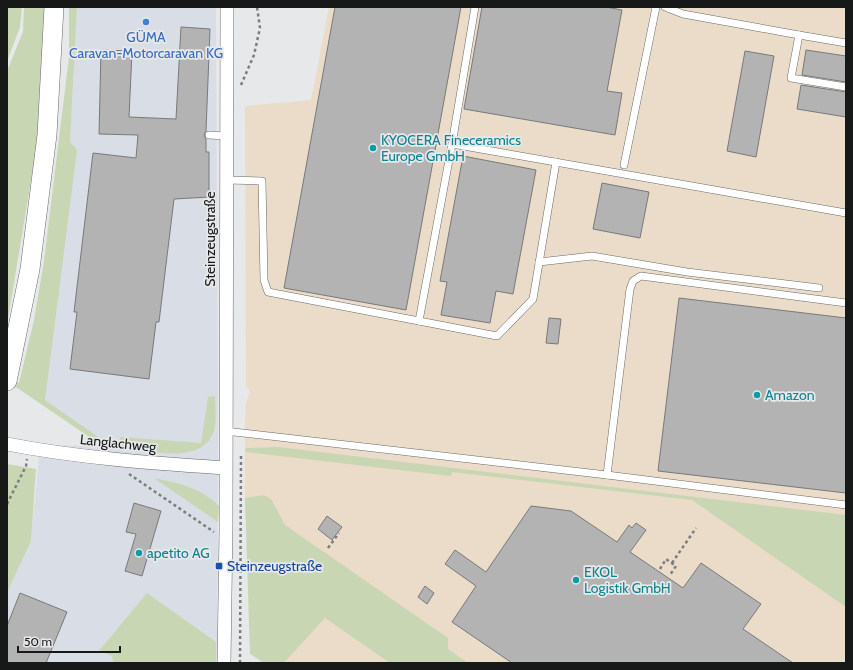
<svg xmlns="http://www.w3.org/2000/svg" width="853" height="670" viewBox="0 0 853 670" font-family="Cabin,sans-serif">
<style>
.built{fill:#d9dde5}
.industrial{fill:#eadcc9}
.green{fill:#c8d6b4}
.building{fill:#b3b3b4;stroke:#79797a}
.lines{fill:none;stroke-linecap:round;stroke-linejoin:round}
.lane-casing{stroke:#686869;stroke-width:8}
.street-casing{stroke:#686869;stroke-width:14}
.secondary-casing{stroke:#686869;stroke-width:20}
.path{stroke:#7c7d7d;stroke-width:2.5;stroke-dasharray:3 3;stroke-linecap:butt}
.lane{stroke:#fff;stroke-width:7}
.street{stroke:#fff;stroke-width:13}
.secondary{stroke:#fff;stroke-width:19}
.shop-dot{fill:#3f7fe0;stroke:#e7e8e9;stroke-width:1.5}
.culture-dot{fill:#0f9aa8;stroke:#e7e8e9;stroke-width:1.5}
.transit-dot{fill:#1a4fb4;stroke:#e7e8e9;stroke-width:1.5}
.labels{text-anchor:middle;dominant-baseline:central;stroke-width:3.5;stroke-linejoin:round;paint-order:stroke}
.shop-label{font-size:14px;fill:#366cbe;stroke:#e7e8e9}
.culture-label{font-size:14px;fill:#0d838f;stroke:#e7e8e9;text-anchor:start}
.street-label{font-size:14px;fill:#171818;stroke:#e7e8e9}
.transit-label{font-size:14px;fill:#164399;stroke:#e7e8e9;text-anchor:start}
</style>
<rect width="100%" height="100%" fill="#e7e8e9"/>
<polygon class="built" points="77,7 216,7 218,445 217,663 7,663 7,593 31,541 40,445 109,446 45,400 70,142"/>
<polygon class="industrial" points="329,7 846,7 846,663 284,663 325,618 248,543 245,510 245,422 246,403 250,392 246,386 245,106 311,100"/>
<g class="green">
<polygon points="7,7 22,7 20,27 7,61"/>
<polygon points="24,7 46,7 37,144 7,325 7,71 23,32"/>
<polygon points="69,7 77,7 70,142 77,150 45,400 111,446 101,445 7,381 7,375 19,383 34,320 44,261 69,57"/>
<path d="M215,396C215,407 217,420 214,430C203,467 147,450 120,447V437L201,443L208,397Z"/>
<polygon points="278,447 846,515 846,607 692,500 452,472 451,476 245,452 246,448"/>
<polygon points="7,464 36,469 31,541 7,593"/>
<path d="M154,478C179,483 201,488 219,506L218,522Z"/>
<polygon points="264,495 271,499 285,525 448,638 448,649 468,663 390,663 325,618 284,663 264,663 250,654 245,498"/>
<polygon points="147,593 216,642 216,663 114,663 112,656 99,651"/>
</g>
<g class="building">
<polygon points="335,7 461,7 406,310 284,288"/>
<polygon points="482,7 606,7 622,10 607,91 622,93 615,135 464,109"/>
<polygon points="181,27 210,29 206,131 204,135 206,139 206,152 209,152 209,197 174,199 159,322 156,322 149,379 70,369 77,312 74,312 93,153 136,158 138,135 99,134 101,50 132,51 129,117 176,119"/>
<polygon points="806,50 846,56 846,82 802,75"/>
<polygon points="745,51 774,56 756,157 727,151"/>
<polygon points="801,85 846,92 846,117 797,109"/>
<polygon points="463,156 536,170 513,294 496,291 490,323 441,315 447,282 440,281"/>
<polygon points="602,183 649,192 640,238 593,229"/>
<polygon points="679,298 846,318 846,493 658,471"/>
<polygon points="549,318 561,319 558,344 546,343"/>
<polygon points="134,503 161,511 142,576 125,571 136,534 126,532"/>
<polygon points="531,506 571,511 617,542 629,525 632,528 636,523 646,530 630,552 683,588 701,563 761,604 743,629 793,663 512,663 452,622 476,586 445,564 455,550 486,572"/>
<polygon points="327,516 342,527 332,540 318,529"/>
<polygon points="425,586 434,593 427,604 418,597"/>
<polygon points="20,593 67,612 46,663 7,663 7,626"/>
</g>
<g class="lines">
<g class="lane-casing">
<g id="lane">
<polyline points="665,7 683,14 799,35 791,78 846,87"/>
<polyline points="799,35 846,43"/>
<polyline points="209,135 227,136"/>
<polyline points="452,144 846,213"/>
<polyline points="624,165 656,7"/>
<polyline points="226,180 262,181 264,280 268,292 497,336 533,299 556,162"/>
<polyline points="539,262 592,256 687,272 819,288"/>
<polyline points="419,321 452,144 475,7"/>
<polyline points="225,431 607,475 630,289 633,281 641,276 846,303"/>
<polyline points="607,475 846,505"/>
</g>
</g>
<g class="street-casing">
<g id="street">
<path d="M7,444C79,458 153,463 225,468"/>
<polyline points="224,663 226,529 227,7"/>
</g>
</g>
<g class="secondary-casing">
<polyline id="secondary" points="7,381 30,269 47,135 54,7"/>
</g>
<g class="path">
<polyline points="241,85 254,55 260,28 257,7"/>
<polyline points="129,474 214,532"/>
<polyline points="7,504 26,466 27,459"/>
<polyline points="328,548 339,533"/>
<polyline points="672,563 696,528"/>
<polyline points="660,569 666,559 676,566 670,575"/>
<polyline points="240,663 241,455"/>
</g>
<use href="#lane" class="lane"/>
<use href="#street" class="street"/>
<use href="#secondary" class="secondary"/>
</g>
<circle class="shop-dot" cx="146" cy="22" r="4"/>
<g class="culture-dot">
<circle cx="373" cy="148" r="4"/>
<circle cx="757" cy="395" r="4"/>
<circle cx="139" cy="553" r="4"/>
<circle cx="576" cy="580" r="4"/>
</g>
<rect class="transit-dot" x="215" y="562" width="8" height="8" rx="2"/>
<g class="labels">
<g class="shop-label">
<text x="146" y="37">GÜMA<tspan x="146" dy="16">Caravan-Motorcaravan KG</tspan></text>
</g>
<g class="culture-label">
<text x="381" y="140">KYOCERA Fineceramics<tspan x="381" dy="16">Europe GmbH</tspan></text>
<text x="765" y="395">Amazon</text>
<text x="147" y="553">apetito AG</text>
<text x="584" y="572">EKOL<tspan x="584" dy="16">Logistik GmbH</tspan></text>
</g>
<g class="street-label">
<text transform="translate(210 239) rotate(-90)">Steinzeugstraße</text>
<text transform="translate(118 443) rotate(6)">Langlachweg</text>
</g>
<g class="transit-label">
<text x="227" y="566">Steinzeugstraße</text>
</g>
</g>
<rect width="853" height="670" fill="none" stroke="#171818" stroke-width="16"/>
<path d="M18 646v6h102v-6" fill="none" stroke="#171818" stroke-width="2"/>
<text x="24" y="646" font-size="12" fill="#171818" stroke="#e7e8e9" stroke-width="3" paint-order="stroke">50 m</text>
</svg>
